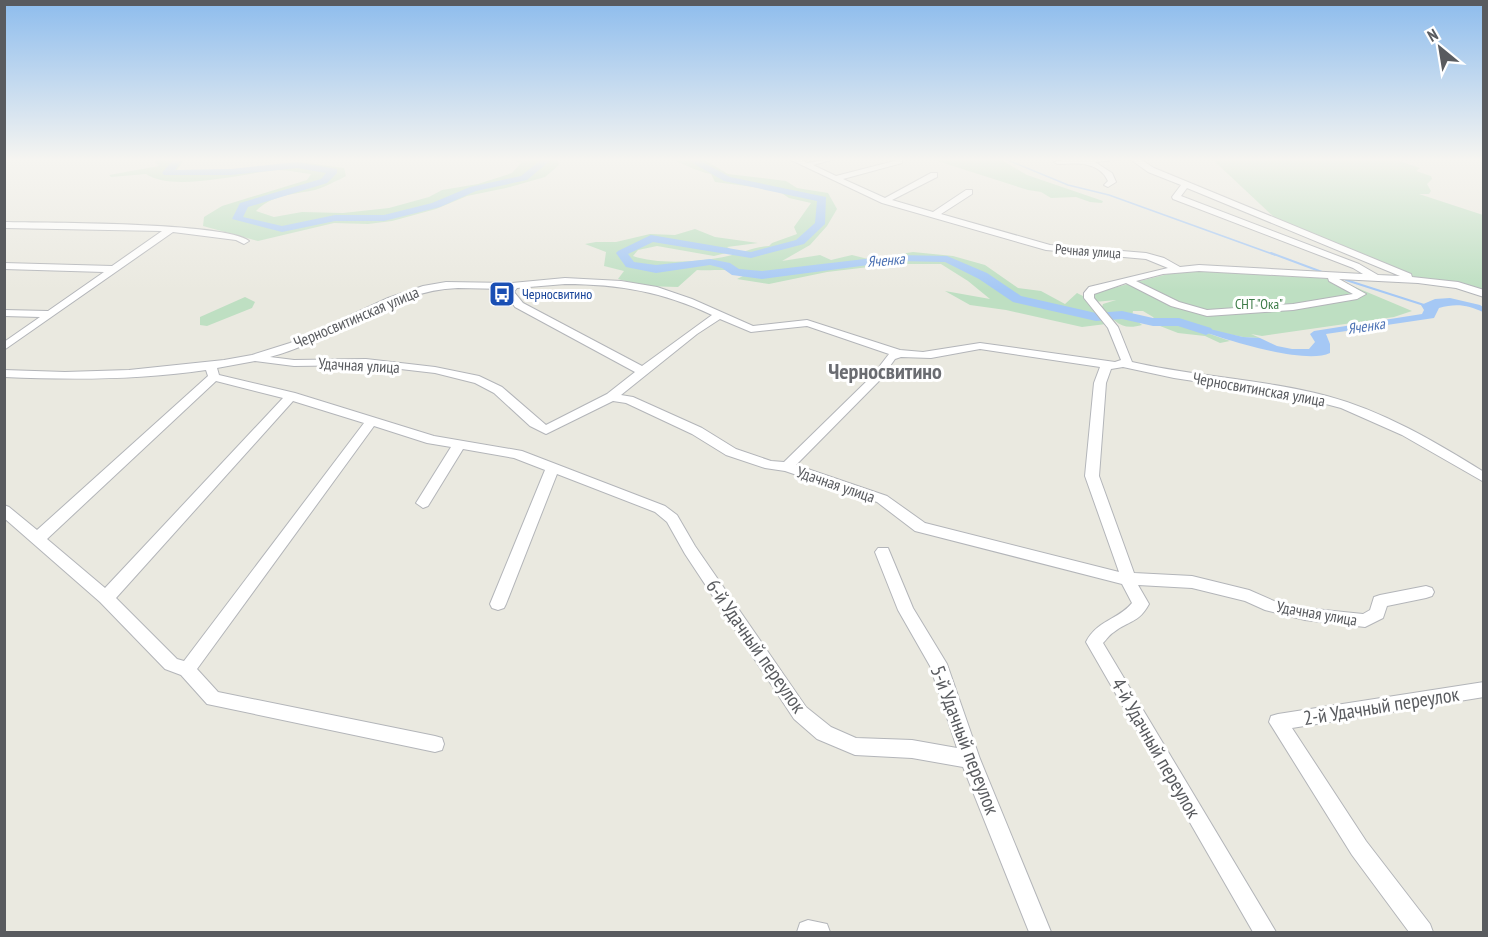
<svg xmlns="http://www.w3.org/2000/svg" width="1488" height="937" viewBox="0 0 1488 937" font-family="'PT Sans Narrow',sans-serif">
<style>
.green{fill:#bedfc2}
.water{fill:#a5c8f5}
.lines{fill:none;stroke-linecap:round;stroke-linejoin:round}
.stream-far1{stroke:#a5c8f5;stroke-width:1.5}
.stream{stroke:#a5c8f5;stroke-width:2}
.river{fill:#a5c8f5;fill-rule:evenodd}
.minor-casing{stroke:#b3b5b9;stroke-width:2}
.minor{fill:#fff;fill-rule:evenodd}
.labels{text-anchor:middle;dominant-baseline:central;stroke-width:6;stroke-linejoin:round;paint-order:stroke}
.far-street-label{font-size:14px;fill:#595b5f;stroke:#fff}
.far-transit-label{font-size:14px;fill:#164399;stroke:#fff;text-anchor:start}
.far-park-label{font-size:14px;fill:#3c7b47;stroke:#fff}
.far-water-label{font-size:15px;font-style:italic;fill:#4c72b4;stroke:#fff}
.street-label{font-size:16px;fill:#595b5f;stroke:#fff}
.near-street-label{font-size:20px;fill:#595b5f;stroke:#fff}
.district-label{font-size:22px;font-weight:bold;fill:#6a6c71;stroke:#fff}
</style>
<rect width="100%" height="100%" fill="#eae9e0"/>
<g class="green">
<path d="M160,159H185L176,171L247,169L300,162L344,168L346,176C336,181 325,187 315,190C295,194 271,195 256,211L274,217L302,212L343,213L389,208L429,197L442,190L478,184L512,173L521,163L509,159H558L559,165L545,177L506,188L467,196L436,209L392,221L368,224L334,223L258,241L203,226L204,217L222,206L307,180L311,174C301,173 289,170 279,170C246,172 174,193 146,174L111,177L109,175L159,166L154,162Z"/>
<path d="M670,159H703L728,174L786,181L797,188L828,193L837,209L827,226L810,245L782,261L820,255L831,260L852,255L868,259L913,252L953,256L985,265L1018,288L1041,291L1065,304L1077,293L1083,296L1106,324L1082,327L1006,310L970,305L945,291L990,299L968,281L941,264H894L827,272L769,284L737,279L749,273C740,268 711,271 697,270L678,287L644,286L618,279L624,271L604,266L606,252L585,244L596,242H616L650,234L675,235L695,229L715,237L758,243L727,247L734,251L714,256L657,246L638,250L633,256C658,265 702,262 728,256C742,253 754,247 769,246L772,243L797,234L794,227L811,203L789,198L777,190L715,182L711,174C695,171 685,164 670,159Z"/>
<polygon points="931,159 1000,159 1027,175 1103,201 1102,203 1090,202 1076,197 1051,198 1041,192 1028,190"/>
<polygon points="1212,159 1394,159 1420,168 1416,171 1431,176 1432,179 1427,184 1431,191 1429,194 1419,194 1483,215 1483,292 1444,281 1414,277 1275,218"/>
<path d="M1199,271L1336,279L1412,311L1394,317L1262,336L1251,334L1260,338L1243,337L1184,325L1230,341L1220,343L1205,336L1178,333L1160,326L1153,317L1143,311H1133L1132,317L1142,325C1121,331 1114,321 1102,307L1103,304L1116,300L1094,302L1093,293L1168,274Z"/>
<polygon points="245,297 255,302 252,308 207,326 200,325 200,317"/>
</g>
<path class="water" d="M1450,298L1480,305L1483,307V312C1468,305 1456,303 1439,308L1434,318L1326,334L1330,344V353C1302,366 1211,335 1181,324L1193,325L1243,337L1260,338L1277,346L1292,349H1309L1315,342L1310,334L1314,331L1422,314L1424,310L1421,305L1435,299Z"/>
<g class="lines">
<polyline class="stream-far1" points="1005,159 1068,185 1109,195 1275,255"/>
<g class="stream">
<polyline points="1271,253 1322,272"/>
<polyline points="1346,280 1424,305"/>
</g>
<g class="river">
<polygon points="174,159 183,159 175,170 231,169 297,162 337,169 337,173 327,183 248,207 243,217 282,226 335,215 384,215 432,203 470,187 521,176 542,159 552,159 527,180 476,191 440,207 384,221 335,221 282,232 232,219 240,203 321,179 326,173 297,168 231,175 164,175 162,173"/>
<polygon points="686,159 697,159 730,177 826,197 825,224 804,244 751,258 653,242 628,254 634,262 656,265 710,259 730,263 739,269 762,271 899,255 947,256 987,273 1021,296 1096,313 1122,311 1153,318 1179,318 1211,328 1213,331 1206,335 1178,326 1153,326 1122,319 1096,321 1013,302 979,279 945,262 899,261 762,279 732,275 722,268 710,265 656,273 626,267 616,253 618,251 651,235 751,252 796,240 815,223 817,201 724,181"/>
</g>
<g class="minor-casing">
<g id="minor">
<path d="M789,159H800L807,163L834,159L813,165L836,176L902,159V163L843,179L885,198L931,173H937V177L892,200L933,212L966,190H972V194L941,214L1050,245L1146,253L1164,258L1180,267L1199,265L1363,274L1353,268L1173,199L1172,197L1181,185L1148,172L1130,159H1140L1154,168L1411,274L1412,277L1458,282L1484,290V297L1456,288L1418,283L1339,279L1366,294L1357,299L1293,310L1207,316L1171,306L1126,283L1094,294V298L1118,327L1132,362C1196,377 1263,379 1327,396C1383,411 1434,441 1484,472V482L1402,435L1341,408L1299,397L1174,378L1123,367L1111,369L1106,383L1099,476L1134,573L1192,576L1249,590L1274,601L1305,608L1363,614L1370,610L1374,597L1380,595L1426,586L1432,588L1434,592L1432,596L1426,598L1387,606L1383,618L1365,627L1305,620L1265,610L1245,601L1192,588L1138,585L1149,604C1138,624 1129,620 1114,632C1110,634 1107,639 1103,643L1276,932H1253L1086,642C1097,620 1118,620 1132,603L1122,584L915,531L877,502L785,471L765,468L726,455L692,434L626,403L613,401L546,434L530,426L494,393L475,383L435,373L366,365L294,366L255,361L217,368L219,375L295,393L434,436L522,451L665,506L677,515L695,546L806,707L831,727L856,738L912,740L957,748L930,666L898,610L875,552L878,548H888L913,608L947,664L980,759L1051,932H1029L963,767L912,758L855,755L817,739L794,719L685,554L667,522L655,512L557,474L506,604L504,608L498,610L492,608L490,604L545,470L514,458L463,449L428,506L423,508L416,503L451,447L427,443L374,426L197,669L218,692L435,736L442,738L444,744L442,750L435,752L207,704L181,675L165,669L100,602L4,518V505L9,507L37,530L208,376L206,370C139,380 72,380 4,377V370L65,372L129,370L224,360L252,355L290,343L388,298L423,286L446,282L512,283L565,278L621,281L657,287L692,299L753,326L807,320L900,350L923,352L980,343L1115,362L1121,360L1108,328L1084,298V293L1089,287L1168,268L1146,259L1046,250L882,203ZM1187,188L1400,276L1378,275L1359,264L1181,196ZM1199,271L1328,278L1329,281L1353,294L1293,304L1207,310L1179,302L1136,281L1163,274ZM565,284C619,284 663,292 712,315L642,366L523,303L514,292L517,288ZM458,288L506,289L504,292L515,307L635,372L607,394L546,425L502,387L479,376L435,367L366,359L294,360L270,357C335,340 390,290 458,288ZM720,319L751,332L807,326L889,354L872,376L784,462L771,461L736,449L702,428L633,397L621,395L697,334ZM980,349L1100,367L1094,383L1085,476L1119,572L925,523L887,496L796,465L880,380L895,359L901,357L931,358ZM216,381L283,398L105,588L47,539ZM293,401L364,423L184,661L177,659L116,598Z"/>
<path d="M1068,159H1124L1095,162L1112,173L1116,182L1108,187L1104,185L1108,181C1099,161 1076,163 1058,164L1054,162Z"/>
<path d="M4,222C44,223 226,222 249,241L244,244L236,240L173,232L4,350V342L40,317L4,316V310L48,311L104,272L4,269V263L112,266L162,231L4,228Z"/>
<polygon points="1484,682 1484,697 1292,728 1366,841 1430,924 1433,932 1409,932 1352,855 1269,722 1271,716 1278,714"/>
<polygon points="808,920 827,924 830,932 797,932 800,923"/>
</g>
</g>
<use href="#minor" class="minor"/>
</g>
<linearGradient id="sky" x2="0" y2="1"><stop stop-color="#8dbced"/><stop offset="0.55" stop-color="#f6f5f1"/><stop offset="1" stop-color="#f6f5f1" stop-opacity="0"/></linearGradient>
<rect width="1488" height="290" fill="url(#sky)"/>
<defs>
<g id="bus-square" transform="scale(1.35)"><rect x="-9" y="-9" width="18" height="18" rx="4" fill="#1a4fb4" stroke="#fff"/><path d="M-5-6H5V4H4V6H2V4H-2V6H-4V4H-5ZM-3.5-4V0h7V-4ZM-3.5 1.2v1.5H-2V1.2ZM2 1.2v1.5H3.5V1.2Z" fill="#fff"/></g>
</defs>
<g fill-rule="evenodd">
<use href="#bus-square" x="502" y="294"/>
</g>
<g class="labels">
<g class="far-street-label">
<text transform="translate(1088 251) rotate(4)">Речная улица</text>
</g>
<g class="far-transit-label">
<text x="522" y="294">Черносвитино</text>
</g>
<g class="far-park-label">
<text x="1259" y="304">СНТ "Ока"</text>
</g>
<g class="far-water-label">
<text transform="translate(886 260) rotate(-5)">Яченка</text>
<text transform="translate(1366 326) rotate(-9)">Яченка</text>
</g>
<g class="street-label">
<text transform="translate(356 317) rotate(-23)">Черносвитинская улица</text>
<text transform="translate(359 365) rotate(3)">Удачная улица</text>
<text transform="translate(1259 389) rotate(10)">Черносвитинская улица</text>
<text transform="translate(836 484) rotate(19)">Удачная улица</text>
<text transform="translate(1317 613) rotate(10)">Удачная улица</text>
</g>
<g class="near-street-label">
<text transform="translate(756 646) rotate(55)">6-й Удачный переулок</text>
<text transform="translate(1381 706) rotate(-9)">2-й Удачный переулок</text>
<text transform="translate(965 740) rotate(69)">5-й Удачный переулок</text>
<text transform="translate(1156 748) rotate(60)">4-й Удачный переулок</text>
</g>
<g class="district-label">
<text x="885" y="371">Черносвитино</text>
</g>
</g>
<rect width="1488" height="937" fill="none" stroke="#595b5f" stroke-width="12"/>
<g transform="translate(1440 48) rotate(330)" stroke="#ffffff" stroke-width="4.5" paint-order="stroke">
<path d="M0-4.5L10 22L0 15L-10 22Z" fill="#595b5f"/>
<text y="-9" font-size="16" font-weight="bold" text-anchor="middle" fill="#595b5f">N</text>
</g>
</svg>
